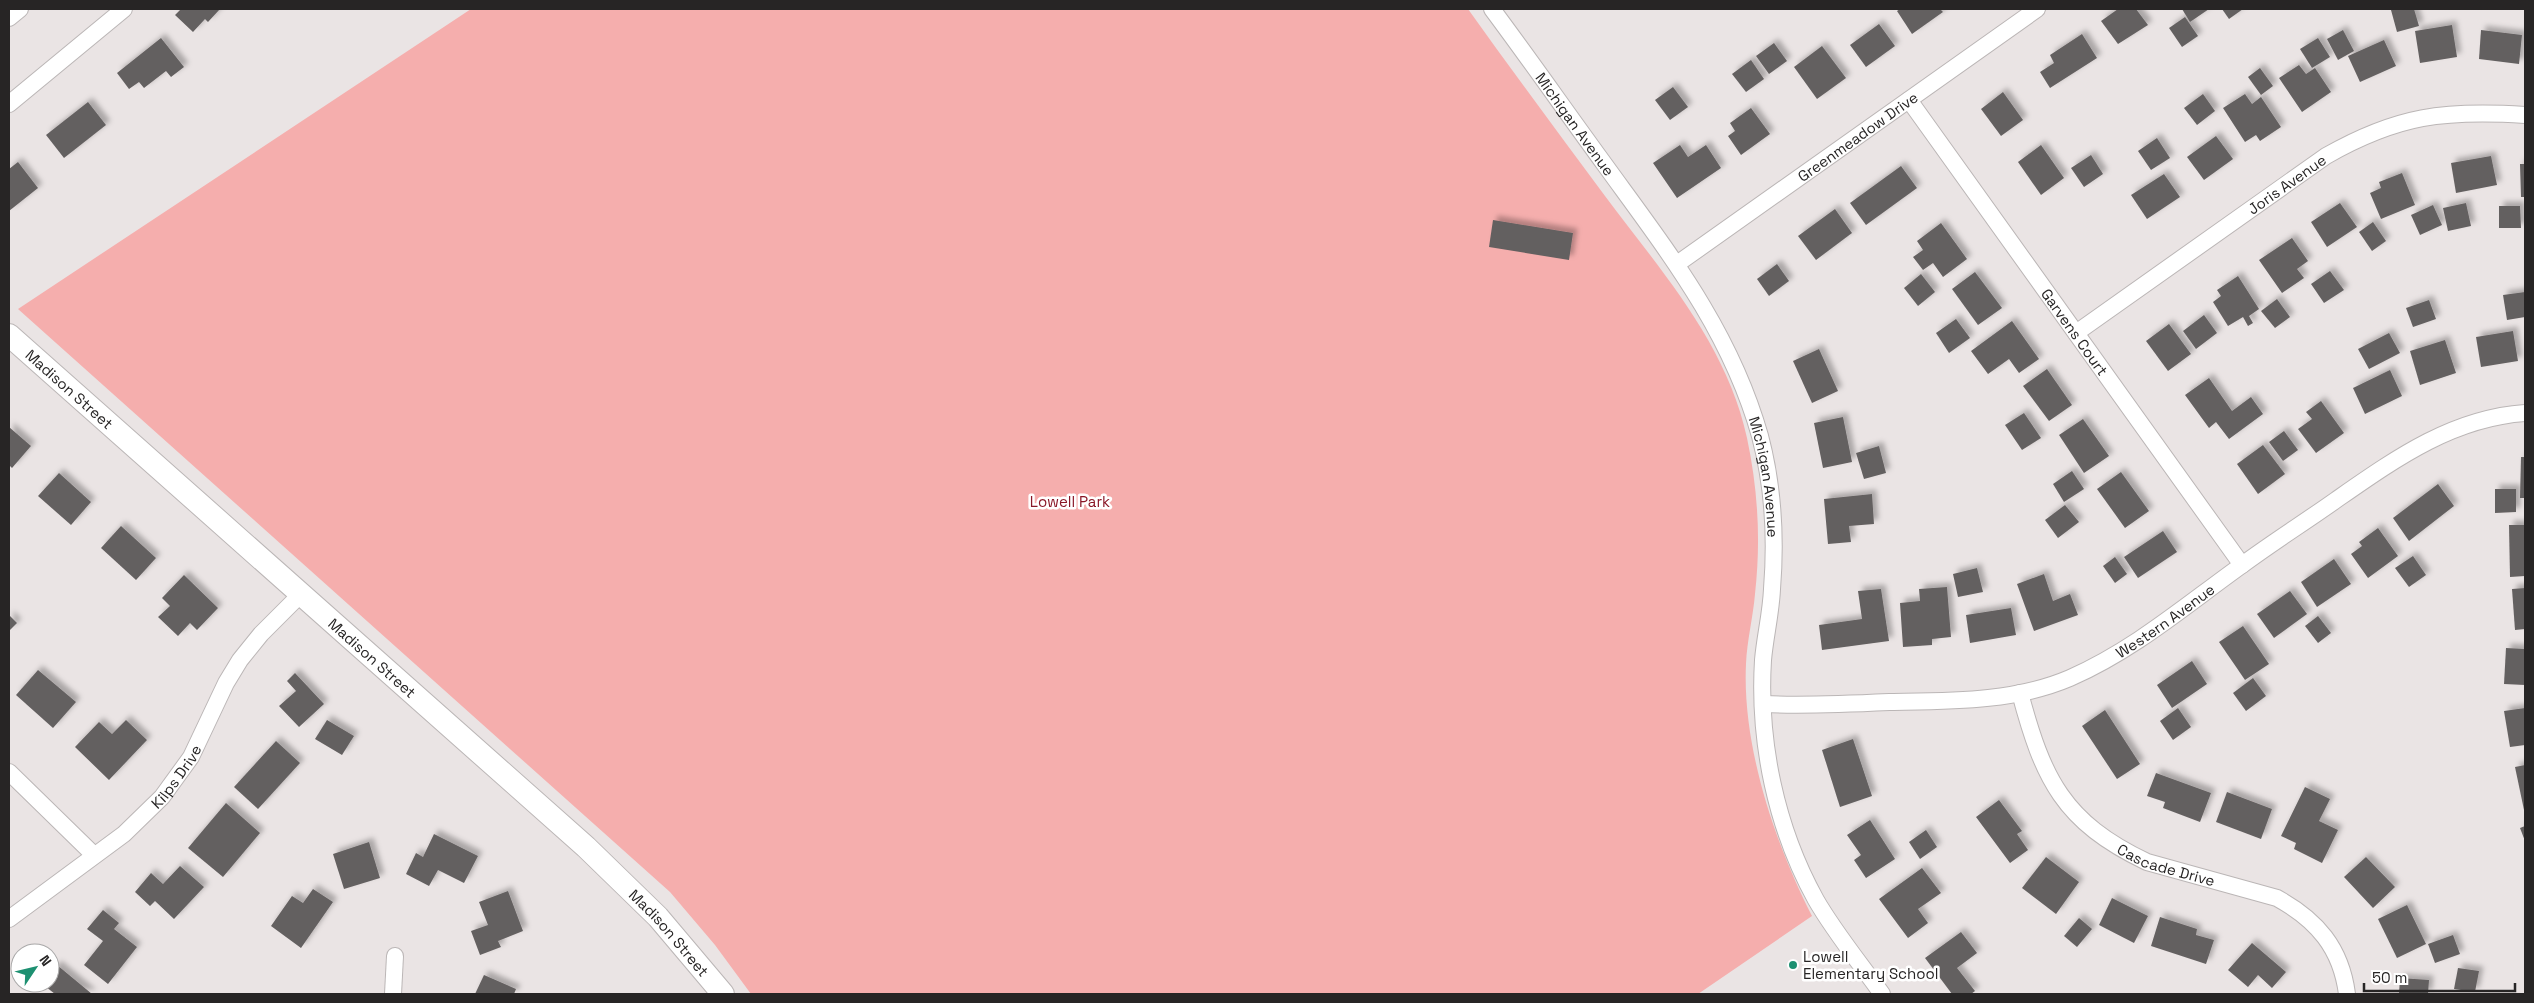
<svg xmlns="http://www.w3.org/2000/svg" width="2534" height="1003" viewBox="0 0 2534 1003" font-family="'Space Grotesk',sans-serif">
<style>
.green{fill:#f5aead}
.building{fill:#646060;filter:url(#shadow)}
.lines{fill:none;stroke-linecap:round;stroke-linejoin:round}
.street-casing{stroke:#bbb6b6;stroke-width:18}
.secondary-casing{stroke:#bbb6b6;stroke-width:24}
.street{stroke:#fff;stroke-width:16}
.secondary{stroke:#fff;stroke-width:22}
.poi-dot{fill:#1d9071;stroke:#fff;stroke-width:2}
.labels{text-anchor:middle;dominant-baseline:central;stroke-width:5;stroke-linejoin:round;paint-order:stroke}
.street-label{font-size:15px;fill:#272525;stroke:#fff}
.park-label{font-size:15px;fill:#891727;stroke:#fff}
.poi-label{font-size:15px;fill:#272525;stroke:#fff;text-anchor:start}
</style>
<defs>
<filter id="shadow"><feDropShadow dx="4.5" dy="-4.5" stdDeviation="2.5" flood-color="#0004"/></filter>
</defs>
<rect width="100%" height="100%" fill="#eae4e4"/>
<path class="green" d="M471,9H1468C1513,72 1559,134 1605,196C1661,271 1727,344 1747,438C1758,490 1761,541 1755,594C1753,617 1747,641 1746,664C1742,746 1775,844 1812,916L1698,994H751L715,945L670,892L18,309Z"/>
<g class="building">
<polygon points="181,9 220,9 208,22 205,19 193,32 175,15"/>
<polygon points="1900,9 1940,9 1943,12 1912,34 1897,11"/>
<polygon points="2118,9 2136,9 2148,25 2118,44 2101,21"/>
<polygon points="2182,9 2209,9 2190,22"/>
<polygon points="2222,9 2243,9 2229,19"/>
<polygon points="2397,9 2414,9 2419,26 2397,32 2391,10"/>
<polygon points="2185,17 2198,36 2182,47 2169,28"/>
<polygon points="1879,24 1895,46 1866,67 1850,45"/>
<polygon points="2452,25 2457,57 2420,63 2415,31"/>
<polygon points="2343,30 2354,51 2338,60 2327,39"/>
<polygon points="2481,30 2522,35 2519,64 2479,59"/>
<polygon points="2082,34 2097,58 2050,88 2040,72 2054,63 2050,55"/>
<polygon points="161,38 184,67 171,77 166,71 144,88 139,82 129,89 117,73"/>
<polygon points="2318,38 2330,57 2312,68 2300,49"/>
<polygon points="2384,40 2396,66 2360,82 2348,56"/>
<polygon points="1774,43 1787,61 1769,74 1756,56"/>
<polygon points="1822,46 1846,78 1817,99 1794,67"/>
<polygon points="1751,60 1764,79 1746,92 1732,74"/>
<polygon points="2299,65 2306,74 2315,68 2331,92 2302,112 2279,78"/>
<polygon points="2260,68 2273,86 2261,95 2248,77"/>
<polygon points="1673,87 1688,107 1670,120 1655,100"/>
<polygon points="2003,92 2023,120 2001,136 1981,109"/>
<polygon points="2203,94 2215,111 2197,125 2184,108"/>
<polygon points="2245,94 2252,104 2261,97 2281,127 2260,141 2256,135 2245,142 2223,108"/>
<polygon points="88,102 106,125 64,158 46,135"/>
<polygon points="1751,108 1770,134 1741,155 1728,136 1735,131 1730,123"/>
<polygon points="2216,136 2233,159 2204,180 2187,157"/>
<polygon points="2157,138 2170,158 2151,170 2138,151"/>
<polygon points="1680,145 1688,157 1706,145 1721,168 1677,198 1653,163"/>
<polygon points="2041,145 2064,178 2041,195 2018,162"/>
<polygon points="2091,155 2103,174 2084,187 2071,168"/>
<polygon points="2491,156 2497,185 2456,193 2451,163"/>
<polygon points="18,162 38,188 9,211 9,169"/>
<polygon points="2520,164 2525,164 2525,197 2521,197"/>
<polygon points="1901,166 1917,188 1866,225 1850,203"/>
<polygon points="2402,173 2415,205 2381,219 2370,193 2381,188 2379,182"/>
<polygon points="2164,174 2180,197 2147,219 2131,195"/>
<polygon points="2340,203 2357,227 2327,247 2311,222"/>
<polygon points="2466,203 2471,226 2448,231 2443,208"/>
<polygon points="2433,205 2442,225 2420,235 2411,215"/>
<polygon points="2499,206 2520,206 2521,228 2499,228"/>
<polygon points="1835,209 1852,233 1816,260 1798,236"/>
<polygon points="1493,220 1573,233 1569,260 1489,247"/>
<polygon points="2373,222 2386,241 2372,251 2359,232"/>
<polygon points="1941,223 1967,259 1943,277 1933,263 1923,270 1913,257 1923,250 1917,241"/>
<polygon points="2292,238 2308,261 2297,269 2304,278 2282,293 2259,260"/>
<polygon points="1777,264 1789,281 1769,296 1757,279"/>
<polygon points="2330,271 2344,290 2324,303 2311,284"/>
<polygon points="1975,272 2002,308 1978,325 1952,289"/>
<polygon points="1921,274 1935,292 1918,306 1904,288"/>
<polygon points="2238,276 2259,309 2249,316 2253,323 2248,326 2243,317 2228,326 2213,302 2221,296 2217,290"/>
<polygon points="2525,292 2525,317 2507,320 2503,295"/>
<polygon points="2277,299 2290,317 2275,328 2261,311"/>
<polygon points="2429,300 2436,319 2413,327 2406,308"/>
<polygon points="2204,315 2217,333 2196,349 2183,331"/>
<polygon points="1956,319 1970,338 1949,353 1936,333"/>
<polygon points="2012,321 2039,359 2019,373 2009,359 1988,374 1971,351"/>
<polygon points="2169,324 2191,354 2168,371 2146,341"/>
<polygon points="2513,331 2518,361 2481,367 2476,337"/>
<polygon points="2389,333 2400,353 2369,369 2358,349"/>
<polygon points="2445,340 2456,373 2420,385 2410,351"/>
<polygon points="1819,349 1838,391 1812,403 1793,361"/>
<polygon points="2047,369 2072,405 2049,421 2023,386"/>
<polygon points="2390,370 2402,396 2365,414 2353,388"/>
<polygon points="2209,378 2232,411 2251,397 2263,414 2229,439 2216,422 2209,428 2185,395"/>
<polygon points="2321,401 2344,433 2316,453 2298,429 2312,419 2306,412"/>
<polygon points="2024,413 2041,438 2022,450 2005,425"/>
<polygon points="1843,417 1852,462 1823,468 1814,423"/>
<polygon points="2083,419 2109,456 2084,473 2059,435"/>
<polygon points="9,427 31,446 12,468 9,465"/>
<polygon points="2284,431 2298,450 2283,461 2269,442"/>
<polygon points="2263,445 2285,474 2258,494 2237,464"/>
<polygon points="1879,446 1886,473 1864,479 1856,453"/>
<polygon points="2521,457 2525,457 2525,498 2520,498"/>
<polygon points="2072,471 2084,489 2064,502 2053,484"/>
<polygon points="2121,472 2149,511 2125,528 2097,489"/>
<polygon points="59,473 91,502 71,525 38,496"/>
<polygon points="2438,484 2454,506 2409,541 2393,518"/>
<polygon points="2495,489 2516,489 2516,512 2495,513"/>
<polygon points="1872,494 1874,524 1849,526 1851,542 1828,544 1824,499"/>
<polygon points="2065,505 2079,522 2058,538 2045,520"/>
<polygon points="2509,525 2525,525 2525,576 2510,577"/>
<polygon points="121,526 156,558 136,580 101,548"/>
<polygon points="2378,528 2398,556 2368,578 2351,554 2362,546 2359,542"/>
<polygon points="2163,531 2177,552 2138,578 2124,557"/>
<polygon points="2413,556 2426,575 2409,587 2395,568"/>
<polygon points="2115,557 2127,574 2115,583 2103,566"/>
<polygon points="2334,559 2351,584 2317,607 2301,582"/>
<polygon points="1977,568 1983,592 1958,597 1953,574"/>
<polygon points="2044,574 2053,601 2070,594 2078,615 2034,631 2017,584"/>
<polygon points="184,575 218,608 197,630 190,623 178,636 158,617 170,606 162,598"/>
<polygon points="1947,587 1951,637 1932,639 1932,645 1903,647 1900,603 1920,601 1919,589"/>
<polygon points="2525,588 2525,629 2515,630 2512,589"/>
<polygon points="1881,589 1889,641 1822,650 1819,625 1862,619 1858,591"/>
<polygon points="2290,591 2307,614 2274,638 2257,614"/>
<polygon points="2011,608 2016,635 1970,643 1966,615"/>
<polygon points="9,615 17,623 9,631"/>
<polygon points="2318,616 2331,633 2318,643 2305,626"/>
<polygon points="2243,626 2269,664 2245,680 2219,642"/>
<polygon points="2506,648 2525,649 2525,685 2504,684"/>
<polygon points="2192,661 2207,684 2172,708 2157,685"/>
<polygon points="38,670 76,702 53,728 16,695"/>
<polygon points="295,673 324,704 299,727 279,706 296,691 287,681"/>
<polygon points="2253,678 2266,696 2246,711 2233,693"/>
<polygon points="2178,708 2191,727 2173,740 2160,721"/>
<polygon points="2525,708 2525,745 2510,747 2504,711"/>
<polygon points="2105,710 2140,764 2117,779 2082,726"/>
<polygon points="126,720 147,740 109,780 75,747 99,722 112,734"/>
<polygon points="327,720 354,736 342,755 315,739"/>
<polygon points="1853,739 1872,796 1840,807 1822,750"/>
<polygon points="276,741 300,763 258,809 234,787"/>
<polygon points="2525,765 2525,810 2524,810 2515,767"/>
<polygon points="2156,773 2211,793 2200,822 2163,808 2165,802 2147,796"/>
<polygon points="2305,787 2330,799 2319,821 2338,830 2322,863 2294,849 2296,843 2281,836"/>
<polygon points="2227,792 2272,809 2261,839 2216,822"/>
<polygon points="1999,800 2022,831 2017,834 2028,850 2010,863 1976,817"/>
<polygon points="226,803 260,833 223,877 188,848"/>
<polygon points="1870,820 1895,859 1866,878 1854,860 1861,855 1847,835"/>
<polygon points="2525,826 2525,841 2520,828"/>
<polygon points="1926,830 1937,847 1920,859 1909,842"/>
<polygon points="434,834 478,856 464,883 438,870 429,886 406,874 416,853 423,857"/>
<polygon points="369,842 380,878 344,889 333,854"/>
<polygon points="2046,857 2079,882 2056,914 2022,888"/>
<polygon points="2366,857 2395,887 2373,908 2344,877"/>
<polygon points="180,866 204,887 174,919 155,901 150,906 135,892 151,873 163,884"/>
<polygon points="1922,868 1941,893 1918,909 1928,923 1908,938 1879,899"/>
<polygon points="313,889 333,902 301,948 271,926 292,896 303,903"/>
<polygon points="508,891 523,931 498,941 501,947 480,955 471,931 488,925 479,902"/>
<polygon points="2112,898 2148,916 2134,943 2099,925"/>
<polygon points="2407,905 2426,944 2397,958 2378,919"/>
<polygon points="103,910 119,923 114,929 137,947 108,984 84,965 103,941 87,929"/>
<polygon points="2160,917 2197,929 2196,935 2214,940 2206,964 2151,946"/>
<polygon points="2079,918 2092,929 2077,947 2064,936"/>
<polygon points="1961,932 1977,953 1957,968 1975,991 1971,994 1952,994 1925,958"/>
<polygon points="2453,935 2460,954 2435,963 2428,944"/>
<polygon points="2252,943 2286,972 2272,988 2258,975 2248,987 2228,970"/>
<polygon points="57,965 92,994 55,994 41,983 50,983 50,974"/>
<polygon points="2458,968 2479,971 2475,992 2454,989"/>
<polygon points="484,975 516,989 514,994 475,994"/>
<polygon points="2400,978 2429,980 2428,994 2399,994"/>
</g>
<g class="lines">
<g class="street-casing">
<g id="street">
<path id="s1" d="M1492,9C1530,60 1567,113 1605,165C1668,252 1730,330 1760,436C1773,485 1776,539 1772,589C1771,613 1765,637 1763,660C1758,742 1776,828 1816,900C1835,933 1860,963 1882,994"/>
<polyline points="9,18 20,9"/>
<path id="s2" d="M1909,100L2242,565"/>
<polyline points="9,104 124,9"/>
<path id="s3" d="M1677,264L2037,9"/>
<path id="s4" d="M2076,333L2326,156C2398,115 2444,110 2525,115"/>
<path id="s5" d="M2020,693C2043,779 2063,822 2147,862L2277,898C2317,920 2341,948 2347,994"/>
<path id="s6" d="M1764,704C1806,706 1848,704 1891,702C1950,701 2014,702 2070,678C2134,650 2186,605 2242,565C2273,542 2305,522 2336,500C2395,459 2452,418 2525,413"/>
<polyline points="9,772 94,855"/>
<path id="s7" d="M9,919L124,834L162,797L191,757L226,683L240,660L261,634L300,595"/>
<polyline points="393,994 395,956"/>
</g>
</g>
<g class="secondary-casing">
<g id="secondary">
<path id="s8" d="M9,335L586,847L658,917L723,994"/>
</g>
</g>
<use href="#street" class="street"/>
<use href="#secondary" class="secondary"/>
</g>
<circle class="poi-dot" cx="1793" cy="965" r="5"/>
<g class="labels">
<g class="street-label">
<text stroke="none"><textPath href="#s1" startOffset="142">Michigan Avenue</textPath></text>
<text stroke="none"><textPath href="#s3" startOffset="221">Greenmeadow Drive</textPath></text>
<text stroke="none"><textPath href="#s4" startOffset="258">Joris Avenue</textPath></text>
<text stroke="none"><textPath href="#s2" startOffset="285">Garvens Court</textPath></text>
<text stroke="none"><textPath href="#s8" startOffset="81">Madison Street</textPath></text>
<text stroke="none"><textPath href="#s1" startOffset="548">Michigan Avenue</textPath></text>
<text stroke="none"><textPath href="#s6" startOffset="420">Western Avenue</textPath></text>
<text stroke="none"><textPath href="#s8" startOffset="486">Madison Street</textPath></text>
<text stroke="none"><textPath href="#s7" startOffset="221">Kilps Drive</textPath></text>
<text stroke="none"><textPath href="#s5" startOffset="240">Cascade Drive</textPath></text>
<text stroke="none"><textPath href="#s8" startOffset="891">Madison Street</textPath></text>
</g>
<g class="park-label">
<text x="1070" y="501">Lowell Park</text>
</g>
<g class="poi-label">
<text x="1803" y="956">Lowell<tspan x="1803" dy="17">Elementary School</tspan></text>
</g>
</g>
<rect width="2534" height="1003" fill="none" stroke="#272525" stroke-width="20"/>
<g transform="translate(35 968) rotate(55)"><circle r="24" fill="#ffffff" stroke="#a9a8a8"/>
<path d="M0-4L9 19L0 12L-9 19Z" fill="#1d9071"/>
<text y="-8" font-size="14" font-weight="bold" text-anchor="middle" fill="#272525">N</text>
</g>
<path d="M2364 983v8h151v-8" fill="none" stroke="#272525" stroke-width="2.5"/>
<text x="2372" y="983" font-size="15" fill="#272525" stroke="#ffffff" stroke-width="4" paint-order="stroke">50 m</text>
</svg>
